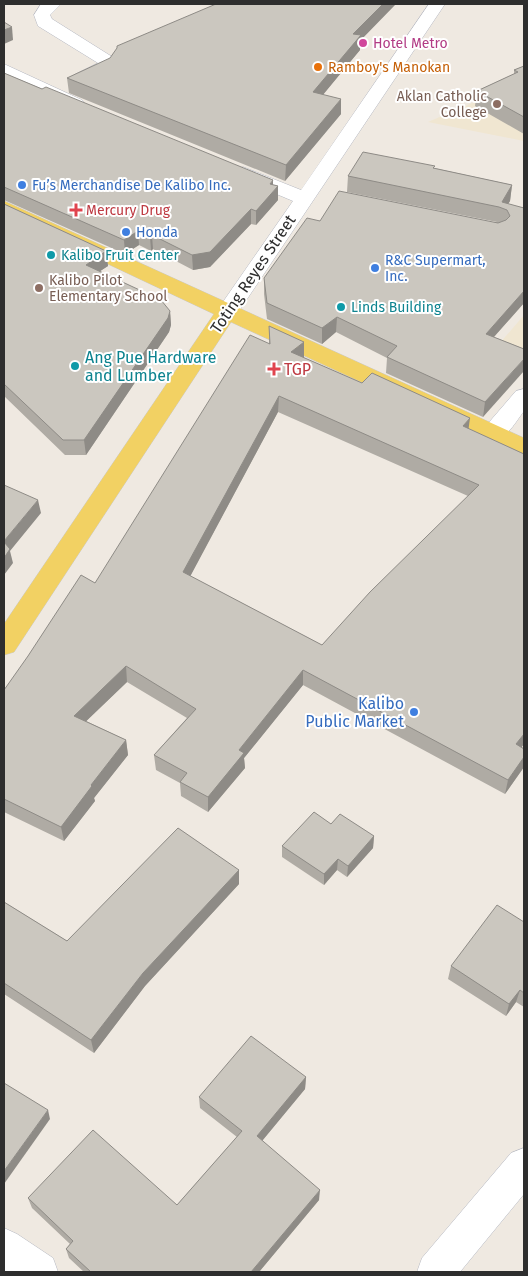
<svg xmlns="http://www.w3.org/2000/svg" width="528" height="1276" viewBox="0 0 528 1276" font-family="'Fira Sans',sans-serif">
<style>
.education{fill:#f0e6d1}
.lines{fill:none;stroke-linecap:round;stroke-linejoin:round}
.minor-casing{stroke:#b4b7c1;stroke-width:1}
.major-casing{stroke:#c9c9c9;stroke-width:1}
.minor{fill:#fff;fill-rule:evenodd}
.major{fill:#f2d163;fill-rule:evenodd}
.wall{fill:#afaba4;fill-rule:evenodd}
.shaded-wall{fill:#8e8b86}
.building{fill:#cbc7bf;stroke:#8e8b86;fill-rule:evenodd}
.hotel-dot{fill:#d1479c;stroke:#fff;stroke-width:2}
.food-dot{fill:#e8710a;stroke:#fff;stroke-width:2}
.education-dot{fill:#8d6e63;stroke:#fff;stroke-width:2}
.shop-dot{fill:#3f7fe0;stroke:#fff;stroke-width:2}
.health-dot{fill:#e0444e;stroke:#fff;stroke-width:2}
.culture-dot{fill:#0f9aa8;stroke:#fff;stroke-width:2}
.labels{text-anchor:middle;dominant-baseline:central;stroke-width:4;stroke-linejoin:round;paint-order:stroke}
.far-hotel-label{font-size:14px;fill:#b23c85;stroke:#fff;text-anchor:start}
.far-food-label{font-size:14px;fill:#c56008;stroke:#fff;text-anchor:start}
.far-education-label{font-size:14px;fill:#785e54;stroke:#fff;text-anchor:end}
.far-shop-label{font-size:14px;fill:#366cbe;stroke:#fff;text-anchor:start}
.far-health-label{font-size:14px;fill:#be3a42;stroke:#fff;text-anchor:start}
.far-culture-label{font-size:14px;fill:#0d838f;stroke:#fff;text-anchor:start}
.street-label{font-size:16px;fill:#2e2e2e;stroke:#fff}
.culture-label{font-size:16px;fill:#0d838f;stroke:#fff;text-anchor:start}
.health-label{font-size:16px;fill:#be3a42;stroke:#fff;text-anchor:start}
.shop-label{font-size:16px;fill:#366cbe;stroke:#fff;text-anchor:end}
</style>
<rect width="100%" height="100%" fill="#efe9e1"/>
<g class="education">
<polygon points="524,81 524,141 428,122 512,86"/>
<polygon points="524,315 524,362 494,350"/>
</g>
<g class="lines">
<g class="minor-casing">
<g id="minor">
<path d="M41,4H61L50,15L52,19L114,58L117,62C109,74 88,86 74,83L71,79L74,75L98,63L38,26L34,15Z"/>
<polygon points="429,4 445,4 235,317 227,319 219,317 216,312 293,201 236,177 233,173 236,169 243,167 301,190"/>
<path d="M4,64L82,100L85,104L82,108C63,113 22,86 4,76Z"/>
<path d="M524,389V411C513,425 505,444 485,439L481,433L485,427L516,391Z"/>
<polygon points="524,1148 524,1194 460,1272 417,1272 422,1258 511,1153"/>
<polygon points="4,1228 17,1234 53,1258 58,1272 7,1272 4,1270"/>
</g>
</g>
<g class="major-casing">
<polygon id="major" points="4,201 524,438 524,455 515,453 231,322 14,652 4,655 4,624 214,314 4,215"/>
</g>
<use href="#minor" class="minor"/>
<use href="#major" class="major"/>
</g>
<g class="wall">
<polygon points="360,41 360,50 323,94 341,114 285,181 69,93 67,78"/>
<polygon points="524,66 524,134 475,106 477,91 514,74 514,70"/>
<polygon points="4,73 273,185 278,186 278,200 256,225 251,224 210,267 193,270 153,249 151,251 139,245 125,254 4,200"/>
<polygon points="434,168 512,185 510,201 508,204 524,208 524,303 494,337 524,349 483,417 386,373 387,358 336,332 322,344 267,319 264,294 264,278 320,221 497,222 347,192 348,176"/>
<polygon points="4,204 106,251 108,266 100,271 170,311 171,325 169,332 86,455 65,455 4,396"/>
<path d="M269,326L304,358L469,429L524,454L522,747L524,749V767L505,794L303,685L244,758L245,768L208,812L181,796L180,783L156,770L154,755L187,718L127,682L86,721L126,740L128,755L94,798L95,801L64,841L4,812V690L95,583L269,343ZM278,412L468,496L322,645L190,576Z"/>
<polygon points="331,824 374,836 373,848 347,877 337,870 324,885 282,857 282,846"/>
<polygon points="239,870 239,884 145,986 94,1053 4,994 4,902 67,941"/>
<polygon points="524,922 524,1007 516,1002 506,1016 448,979 451,966"/>
<polygon points="306,1077 305,1089 262,1141 319,1200 259,1272 84,1272 69,1258 66,1249 70,1244 32,1208 28,1198 177,1205 237,1137 200,1108 199,1097"/>
</g>
<g class="shaded-wall">
<polygon points="383,4 396,4 360,41 360,50 313,107 313,92 353,34"/>
<polygon points="12,27 13,40 4,44 4,30"/>
<polygon points="341,99 341,114 285,181 286,165"/>
<polygon points="273,180 273,192 278,186 278,200 256,225 256,211 270,184"/>
<polygon points="512,185 510,201 505,209 502,202"/>
<polygon points="251,209 251,224 210,267 193,270 192,255"/>
<polygon points="138,231 139,245 125,254 124,240"/>
<polygon points="152,235 153,249 151,251 150,236"/>
<polygon points="106,251 108,266 88,279 86,265"/>
<polygon points="524,291 524,303 483,349 486,334"/>
<polygon points="170,311 171,325 169,332 86,455 84,440"/>
<polygon points="337,317 336,332 322,344 322,328"/>
<polygon points="304,342 304,358 291,352"/>
<polygon points="524,359 524,371 483,417 485,402"/>
<polygon points="279,396 278,412 184,588 183,572"/>
<polygon points="470,418 468,433 463,426"/>
<polygon points="38,500 41,513 10,551 13,563 4,575 4,541"/>
<polygon points="126,666 127,682 76,731 74,716"/>
<polygon points="303,670 303,685 244,758 245,768 208,812 208,797 239,750"/>
<polygon points="524,734 524,744 513,759 516,744"/>
<polygon points="126,740 128,755 94,798 95,801 64,841 61,827 91,785"/>
<polygon points="524,757 524,767 505,794 508,780"/>
<polygon points="374,836 373,848 347,877 348,866"/>
<polygon points="338,859 337,870 324,885 324,874"/>
<polygon points="239,870 239,884 145,986 94,1053 91,1040 143,973"/>
<polygon points="520,990 516,1002 506,1016 509,1004"/>
<polygon points="306,1077 305,1089 257,1147 257,1136"/>
<polygon points="48,1110 50,1119 4,1184 4,1171"/>
<polygon points="320,1190 319,1200 259,1272 251,1272"/>
</g>
<g class="building">
<polygon points="216,4 383,4 353,34 361,35 313,92 341,99 286,165 67,78 110,58 117,48 117,46"/>
<polygon points="4,22 12,27 4,30"/>
<polygon points="524,66 524,117 477,91 518,72 514,70"/>
<polygon points="4,73 42,89 46,87 273,180 270,184 278,186 256,211 251,209 210,252 192,255 152,235 150,236 138,231 124,240 4,187"/>
<polygon points="363,152 435,166 433,168 512,185 502,202 524,208 524,291 486,334 524,349 524,359 485,402 387,357 397,346 337,317 322,328 267,303 264,278 307,218 320,221 339,191 498,223 506,220 510,216 507,210 499,207 348,176"/>
<polygon points="4,204 106,251 86,265 161,300 170,311 168,318 84,440 63,440 4,384"/>
<path d="M269,326L304,342L291,352L362,383L372,373L470,418L463,426L524,454V734L516,744L524,749V757L508,780L303,670L239,750L244,753L208,797L180,782L187,773L154,755L196,709L126,666L74,716L126,740L91,785L92,786L61,827L4,799V690L28,656L81,575L95,583L250,335L270,344ZM279,396L479,485L370,592L322,645L183,572Z"/>
<polygon points="4,485 38,500 4,541"/>
<polygon points="4,542 10,549 4,558"/>
<polygon points="314,812 331,824 340,814 374,836 348,866 338,859 324,874 282,846"/>
<polygon points="178,828 239,870 143,973 91,1040 4,983 4,902 67,941"/>
<polygon points="497,905 524,922 524,993 520,990 509,1004 451,966"/>
<polygon points="251,1036 306,1077 257,1136 320,1190 251,1272 91,1272 66,1249 73,1241 28,1198 93,1130 177,1205 242,1131 199,1097"/>
<polygon points="4,1083 48,1110 4,1171"/>
</g>
<circle class="hotel-dot" cx="363" cy="43" r="5"/>
<circle class="food-dot" cx="318" cy="67" r="5"/>
<g class="education-dot">
<circle cx="497" cy="104" r="5"/>
<circle cx="39" cy="288" r="5"/>
</g>
<g class="shop-dot">
<circle cx="22" cy="185" r="5"/>
<circle cx="126" cy="232" r="5"/>
<circle cx="375" cy="268" r="5"/>
<circle cx="414" cy="712" r="5"/>
</g>
<g class="health-dot">
<path d="M73.5 202.5h5v5h5v5h-5v5h-5v-5h-5v-5h5z"/>
<path d="M271.5 361.5h5v5h5v5h-5v5h-5v-5h-5v-5h5z"/>
</g>
<g class="culture-dot">
<circle cx="51" cy="255" r="5"/>
<circle cx="341" cy="307" r="5"/>
<circle cx="75" cy="366" r="5"/>
</g>
<g class="labels">
<g class="far-hotel-label">
<text x="373" y="43">Hotel Metro</text>
</g>
<g class="far-food-label">
<text x="328" y="67">Ramboy's Manokan</text>
</g>
<g class="far-education-label">
<text x="487" y="96">Aklan Catholic<tspan x="487" dy="16">College</tspan></text>
<text x="49" y="280" text-anchor="start">Kalibo Pilot<tspan x="49" dy="16">Elementary School</tspan></text>
</g>
<g class="far-shop-label">
<text x="32" y="185">Fu’s Merchandise De Kalibo Inc.</text>
<text x="136" y="232">Honda</text>
<text x="385" y="260">R&amp;C Supermart,<tspan x="385" dy="16">Inc.</tspan></text>
</g>
<g class="far-health-label">
<text x="86" y="210">Mercury Drug</text>
</g>
<g class="far-culture-label">
<text x="61" y="255">Kalibo Fruit Center</text>
<text x="351" y="307">Linds Building</text>
</g>
<g class="street-label">
<text transform="translate(253 274) rotate(-56)">Toting Reyes Street</text>
</g>
<g class="culture-label">
<text x="85" y="357">Ang Pue Hardware<tspan x="85" dy="18">and Lumber</tspan></text>
</g>
<g class="health-label">
<text x="284" y="369">TGP</text>
</g>
<g class="shop-label">
<text x="404" y="703">Kalibo<tspan x="404" dy="18">Public Market</tspan></text>
</g>
</g>
<rect width="528" height="1276" fill="none" stroke="#2e2e2e" stroke-width="10"/>
</svg>
